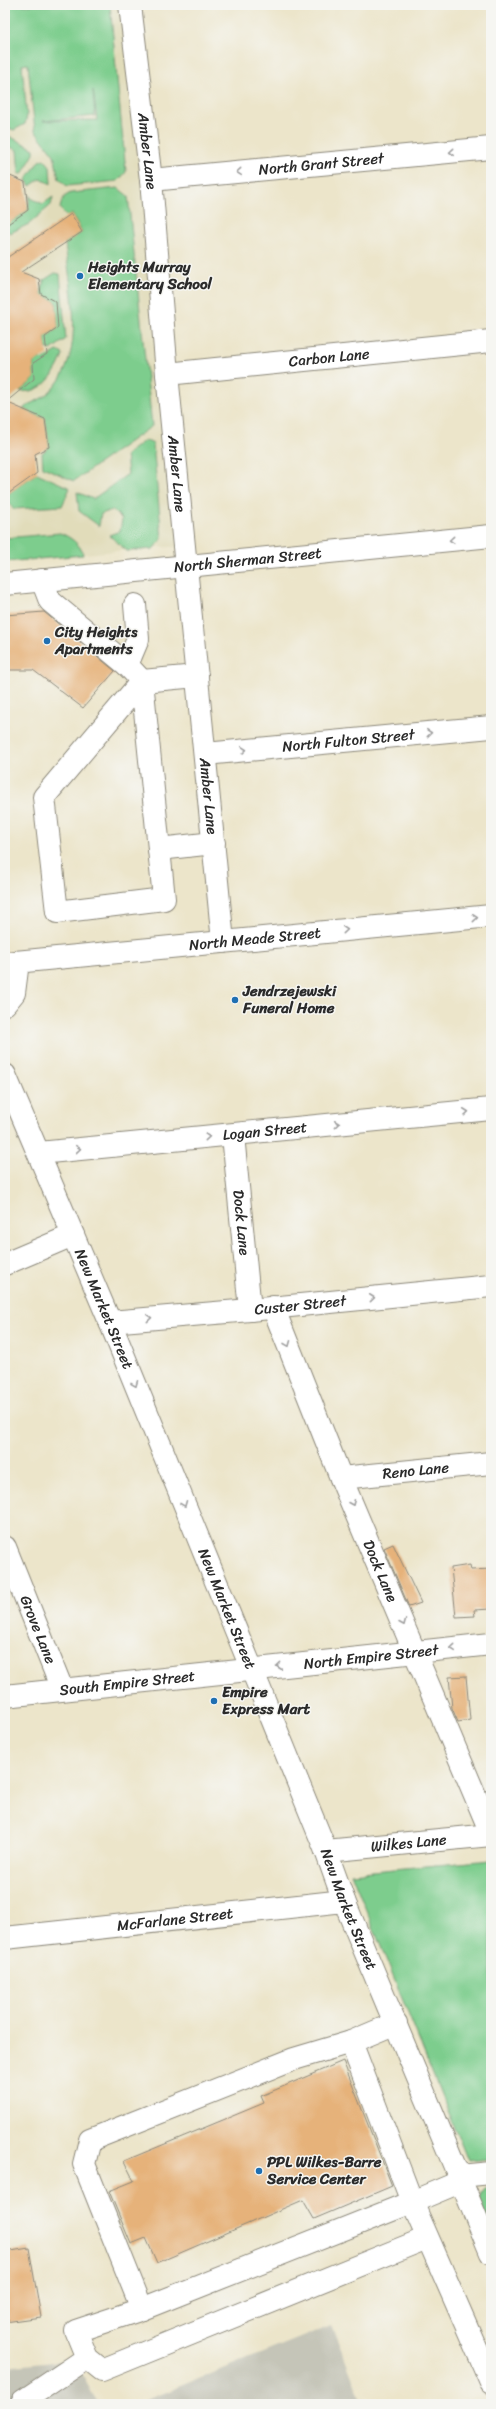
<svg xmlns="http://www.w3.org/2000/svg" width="496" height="2409" viewBox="0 0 496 2409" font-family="Sriracha,sans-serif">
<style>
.built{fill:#e1dcba}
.industrial{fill:#c5c5b8}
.green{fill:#7dcd8d;stroke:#547c5c;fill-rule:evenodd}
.building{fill:#e6b27a}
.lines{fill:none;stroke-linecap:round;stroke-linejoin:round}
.minor-casing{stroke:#8c887a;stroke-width:24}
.minor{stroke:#fff;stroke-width:22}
.oneway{stroke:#a0a0a0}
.poi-dot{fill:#1f6fb2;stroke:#f6f6f2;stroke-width:1.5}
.labels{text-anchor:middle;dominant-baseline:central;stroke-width:3;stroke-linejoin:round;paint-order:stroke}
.street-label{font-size:15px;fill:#2b2b2b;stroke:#f6f6f2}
.poi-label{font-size:15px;font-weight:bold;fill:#2b2b2b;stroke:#f6f6f2;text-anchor:start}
</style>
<rect width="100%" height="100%" fill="#f6f6f2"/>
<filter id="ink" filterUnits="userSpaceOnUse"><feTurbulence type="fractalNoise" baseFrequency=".025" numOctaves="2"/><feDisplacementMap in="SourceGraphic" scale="8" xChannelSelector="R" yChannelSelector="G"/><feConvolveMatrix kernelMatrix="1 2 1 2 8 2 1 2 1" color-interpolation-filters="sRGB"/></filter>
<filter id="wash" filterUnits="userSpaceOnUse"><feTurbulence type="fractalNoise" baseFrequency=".012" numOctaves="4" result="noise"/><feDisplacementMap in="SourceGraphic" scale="16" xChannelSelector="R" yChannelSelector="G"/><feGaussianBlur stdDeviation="0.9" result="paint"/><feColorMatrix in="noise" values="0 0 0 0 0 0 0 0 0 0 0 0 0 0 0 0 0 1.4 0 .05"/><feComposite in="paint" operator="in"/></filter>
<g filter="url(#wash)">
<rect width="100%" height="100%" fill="#ece5ca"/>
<polygon class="built" points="5,5 129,5 181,547 156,547 5,562"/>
<g class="industrial">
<polygon points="332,2325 363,2404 137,2404"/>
<polygon points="74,2360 98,2404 5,2404 5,2367"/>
</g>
<g class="green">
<path d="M5,5H110L126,172L118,181L67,186L59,179L54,155L35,131L28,64L22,65L27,116L25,124L14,130L5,127ZM93,90L97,120L43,121L95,116Z"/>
<polygon points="5,134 34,149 34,154 22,174 19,174 17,150 5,145"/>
<polygon points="44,159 50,166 51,184 40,179 30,186 26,180 39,161"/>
<path d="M118,188L128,196L152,426L74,481L43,467L42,453L49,447L45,419L23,409C32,401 39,401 46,395C89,359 70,290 65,243L82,232L72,214L67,216L60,209C61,201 63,196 71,193Z"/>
<polygon points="30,195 31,198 43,204 53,197 51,205 29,224 10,233 5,229 5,226 28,210"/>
<polygon points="55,273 60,274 66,339 51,350 46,348 45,337 58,328 56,302 41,294 44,280"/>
<path d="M57,351L63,354C57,373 42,395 20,391L34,379L33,363L40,358L43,360Z"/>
<polygon points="145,440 153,444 162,539 153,549 127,551 109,535 120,531 122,519 113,510 101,514 99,526 79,511 77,492 93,499 128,474 126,455"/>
<polygon points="37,473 70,488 62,506 13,509 5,496"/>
<path d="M60,533C69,536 82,545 83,555L5,562V538Z"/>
<polygon points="491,1860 491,2159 468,2161 351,1873"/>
<polygon points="491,2186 491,2232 479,2200 484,2190"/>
</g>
<g id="blocks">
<g class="building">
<polygon points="5,174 25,182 28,210 5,226"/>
<polygon points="71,214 82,232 21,272 39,279 41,294 56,302 58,328 45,337 47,354 33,363 34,379 6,402 45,419 49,447 35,454 37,473 5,496 5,259"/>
<polygon points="44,612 115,671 83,708 33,670 5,670 5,615"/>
<polygon points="393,1544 421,1603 409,1607 384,1548"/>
<polygon points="470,1565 471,1570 491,1569 491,1609 474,1610 475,1616 456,1617 451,1568"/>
<polygon points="466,1676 470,1720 458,1722 452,1708 449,1677"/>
<polygon points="343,2061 392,2186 314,2219 303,2200 157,2263 146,2238 131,2244 109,2191 134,2181 124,2161 264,2103 261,2096"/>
<polygon points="29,2248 41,2317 5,2322 5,2252"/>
</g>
</g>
</g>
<g filter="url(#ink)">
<use href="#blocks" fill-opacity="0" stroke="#8c887a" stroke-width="1"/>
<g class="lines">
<g class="minor-casing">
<g id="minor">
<path id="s1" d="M130,5L151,180L167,374L223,942"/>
<path id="s2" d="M151,180L491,148"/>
<path id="s3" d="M167,374L491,341"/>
<polyline points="42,580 50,601 127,665 142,681 159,849"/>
<path id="s4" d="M5,584L491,536"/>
<polyline points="127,665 138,639 135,605"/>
<polyline points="197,676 142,681 44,797 57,912 164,899 159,849 214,843"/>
<path id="s5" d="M205,754L491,727"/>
<path id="s6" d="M5,963L491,916"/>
<polyline points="5,1004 14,993 18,962"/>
<path id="s7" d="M5,1075L110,1322L326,1851L344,1901L491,2253"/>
<path id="s8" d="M233,1135L250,1310"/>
<path id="s9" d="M39,1153L491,1109"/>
<polyline points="5,1264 73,1235"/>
<path id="s10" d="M273,1307L341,1478L491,1833"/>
<path id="s11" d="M110,1322L250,1310L491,1286"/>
<path id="s12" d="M341,1478L491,1463"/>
<path id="s13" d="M5,1547L62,1689"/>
<path id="s14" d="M5,1696L491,1644"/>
<path id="s15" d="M326,1851L491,1835"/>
<path id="s16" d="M5,1938L344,1901"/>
<polyline points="396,2023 351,2042 412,2202 462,2181"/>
<polyline points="351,2042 294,2059 90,2140 84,2164 142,2309 412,2202 491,2382"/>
<polyline points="460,2176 491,2173"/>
<polyline points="142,2309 76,2331 87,2358 102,2370 427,2238"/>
<polyline points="21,2404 23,2401 87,2358"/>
</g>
</g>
<use href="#minor" class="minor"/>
</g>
<defs><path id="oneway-chevron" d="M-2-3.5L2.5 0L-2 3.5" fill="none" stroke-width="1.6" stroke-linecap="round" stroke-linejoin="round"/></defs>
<g class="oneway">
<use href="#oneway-chevron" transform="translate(452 152) rotate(175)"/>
<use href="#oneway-chevron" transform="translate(239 172) rotate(175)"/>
<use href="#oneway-chevron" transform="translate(452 540) rotate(175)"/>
<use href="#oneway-chevron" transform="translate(429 733) rotate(-5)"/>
<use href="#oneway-chevron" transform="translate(244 750) rotate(-5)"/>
<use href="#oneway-chevron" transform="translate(475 918) rotate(-5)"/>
<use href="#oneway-chevron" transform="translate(345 930) rotate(-5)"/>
<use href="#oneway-chevron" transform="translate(466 1112) rotate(-6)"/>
<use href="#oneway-chevron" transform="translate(337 1124) rotate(-6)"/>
<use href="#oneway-chevron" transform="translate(207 1137) rotate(-5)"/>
<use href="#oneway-chevron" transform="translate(78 1149) rotate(-5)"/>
<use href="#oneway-chevron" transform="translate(372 1298) rotate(-6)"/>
<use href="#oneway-chevron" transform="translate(149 1318) rotate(-5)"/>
<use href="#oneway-chevron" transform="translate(288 1344) rotate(68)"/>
<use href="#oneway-chevron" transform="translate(135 1384) rotate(68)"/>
<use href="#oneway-chevron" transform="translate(352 1503) rotate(67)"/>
<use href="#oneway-chevron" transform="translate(184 1504) rotate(68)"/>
<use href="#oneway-chevron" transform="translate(403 1623) rotate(67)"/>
<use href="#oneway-chevron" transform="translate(453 1648) rotate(175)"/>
<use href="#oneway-chevron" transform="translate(279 1666) rotate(174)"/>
</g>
</g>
<g class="poi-dot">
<circle cx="80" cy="276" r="4"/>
<circle cx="47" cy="641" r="4"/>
<circle cx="235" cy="1000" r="4"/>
<circle cx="214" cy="1701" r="4"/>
<circle cx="259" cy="2171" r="4"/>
</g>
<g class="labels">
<g class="street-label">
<text stroke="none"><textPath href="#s1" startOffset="147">Amber Lane</textPath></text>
<text stroke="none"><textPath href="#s2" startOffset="171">North Grant Street</textPath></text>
<text stroke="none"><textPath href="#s3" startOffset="163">Carbon Lane</textPath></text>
<text stroke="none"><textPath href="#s1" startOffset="471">Amber Lane</textPath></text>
<text stroke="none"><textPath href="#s4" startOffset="244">North Sherman Street</textPath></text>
<text stroke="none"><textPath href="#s5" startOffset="144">North Fulton Street</textPath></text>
<text stroke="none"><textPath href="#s1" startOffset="795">Amber Lane</textPath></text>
<text stroke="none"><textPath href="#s6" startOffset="251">North Meade Street</textPath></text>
<text stroke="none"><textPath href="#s9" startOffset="227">Logan Street</textPath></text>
<text stroke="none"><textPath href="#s8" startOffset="88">Dock Lane</textPath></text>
<text stroke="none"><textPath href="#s11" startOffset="191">Custer Street</textPath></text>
<text stroke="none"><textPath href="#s7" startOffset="254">New Market Street</textPath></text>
<text stroke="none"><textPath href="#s12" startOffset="75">Reno Lane</textPath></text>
<text stroke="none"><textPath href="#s10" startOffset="285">Dock Lane</textPath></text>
<text stroke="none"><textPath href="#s7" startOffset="578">New Market Street</textPath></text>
<text stroke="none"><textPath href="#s13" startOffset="89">Grove Lane</textPath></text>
<text stroke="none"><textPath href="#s14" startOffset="368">North Empire Street</textPath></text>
<text stroke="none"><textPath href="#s14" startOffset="123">South Empire Street</textPath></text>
<text stroke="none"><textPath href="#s15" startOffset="83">Wilkes Lane</textPath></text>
<text stroke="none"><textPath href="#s7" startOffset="902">New Market Street</textPath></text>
<text stroke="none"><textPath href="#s16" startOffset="171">McFarlane Street</textPath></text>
</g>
<g class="poi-label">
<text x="88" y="267">Heights Murray<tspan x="88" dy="17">Elementary School</tspan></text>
<text x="55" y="632">City Heights<tspan x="55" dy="17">Apartments</tspan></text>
<text x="243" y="991">Jendrzejewski<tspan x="243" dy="17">Funeral Home</tspan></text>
<text x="222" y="1692">Empire<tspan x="222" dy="17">Express Mart</tspan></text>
<text x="267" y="2162">PPL Wilkes-Barre<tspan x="267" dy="17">Service Center</tspan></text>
</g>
</g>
<rect width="496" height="2409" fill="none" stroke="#f6f6f2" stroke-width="20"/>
</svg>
